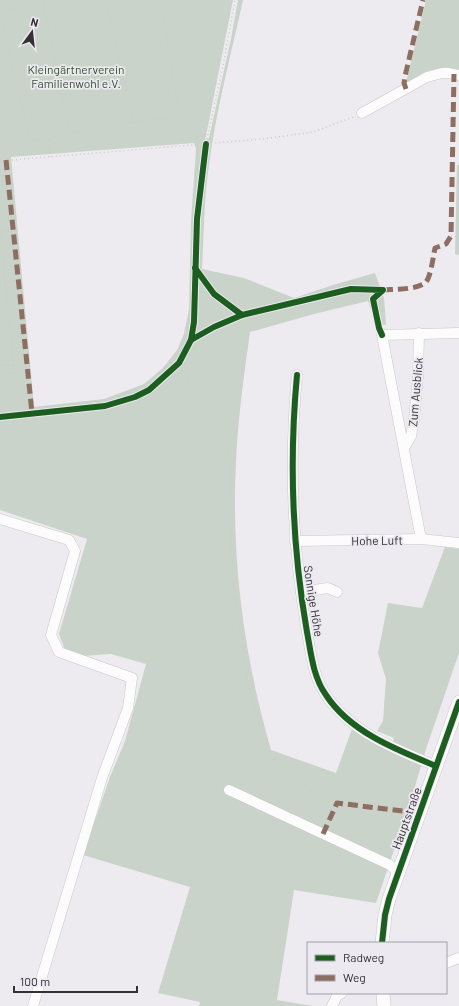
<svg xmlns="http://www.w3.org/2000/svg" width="459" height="1006" viewBox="0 0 459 1006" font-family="Barlow,sans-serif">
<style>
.green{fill:#cad3ca;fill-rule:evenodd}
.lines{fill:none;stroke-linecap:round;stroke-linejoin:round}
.minor-casing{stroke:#c9c7ca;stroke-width:11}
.major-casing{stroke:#c9c7ca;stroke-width:14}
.path{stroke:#cbcacb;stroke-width:1.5;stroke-dasharray:1 3;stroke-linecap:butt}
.minor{stroke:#fcfcfd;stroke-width:10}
.major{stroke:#fcfcfd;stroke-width:13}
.quiet{stroke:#8d6e63;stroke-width:5;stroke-dasharray:10 5;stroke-linecap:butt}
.cycleway-casing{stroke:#ede9f1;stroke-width:8}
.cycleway{stroke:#1b5e20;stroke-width:6}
.labels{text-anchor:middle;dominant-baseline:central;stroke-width:3.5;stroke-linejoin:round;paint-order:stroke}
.park-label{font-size:12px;fill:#2e532d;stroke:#ede9f1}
.street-label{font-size:12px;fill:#333134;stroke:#ede9f1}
</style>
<rect width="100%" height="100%" fill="#edebef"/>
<g class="green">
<path d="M0,0H233L205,141L209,138L231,39L238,0H243C231,55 216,110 209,165C204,199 204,234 202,269L244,278L294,298L333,285L375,273L384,298L386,325L376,324L368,301L314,314L250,332C244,375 238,418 236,462C231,559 244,656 271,750L336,773L352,729L390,750L394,738L377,731L383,721L386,679L378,653L388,603L422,608L445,547L459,549V653L426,749L412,797L376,903L294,890L277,1000L313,1006H199L200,1002L158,993L190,887L83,855L110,777L125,741L146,664L111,654L83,656L65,650L59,634L87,539L0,510ZM194,143L196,149L191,221L189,309L184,334L177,350L163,368L144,384L104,399L34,407L11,157Z"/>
<polygon points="426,0 459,0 459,71 446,67 428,71 406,83"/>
<polygon points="457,165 459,165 459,255 455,254"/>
</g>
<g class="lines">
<g class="minor-casing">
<g id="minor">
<polyline points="362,113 427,77 442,73 448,73 459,75"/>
<path d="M297,375C289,461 292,546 307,632C311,653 313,677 326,695C350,732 397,750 436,766"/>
<polyline points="404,448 411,436 414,420 418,376 419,333"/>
<polyline points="0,519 69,540 75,551 51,635 59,652 132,678 128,708 102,778 33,1006"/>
<polyline points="421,539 382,335 459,333"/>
<polyline points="295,541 421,539 459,543"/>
<polyline points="301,592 328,588 337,592"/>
<polyline points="229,790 390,865 398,873"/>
<polyline points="446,963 459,958"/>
<polyline points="332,1006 337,996 342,993"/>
</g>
</g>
<g class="major-casing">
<g id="major">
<polyline points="382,943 385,915 389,899 459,702"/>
<polyline points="383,993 384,1006"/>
</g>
</g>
<g class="path">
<polyline points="44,0 43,3 70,133"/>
<polyline points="106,0 133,123"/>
<polyline points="203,6 217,0"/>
<polyline points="0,11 43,3 46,6 81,0"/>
<polyline points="0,13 30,140 49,139"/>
<polyline points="216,40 218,48 226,49"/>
<polyline points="212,59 219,48"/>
<polyline points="206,143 224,61 235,0"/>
<path d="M50,157L49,139C91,126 135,122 179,117L161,0"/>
<polyline points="0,161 263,139 313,132 353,117"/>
<polyline points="0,229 15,373 0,375"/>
<polyline points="0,231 13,230"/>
<polyline points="451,236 459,237"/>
<polyline points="0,269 4,268"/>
<polyline points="0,283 6,283"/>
<polyline points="0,323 10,322"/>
<polyline points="0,360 14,359"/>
<polyline points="179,363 227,450 231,464 230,527 234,590 248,684 266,747 270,754 292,780 334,801 344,808 379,850"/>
<polyline points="0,365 14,365"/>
</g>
<use href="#minor" class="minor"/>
<use href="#major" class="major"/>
<g class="quiet">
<polyline points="406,89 404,83 406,72 423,0"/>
<polyline points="6,160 32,413"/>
<path d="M383,290C395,289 418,290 426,282C431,276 433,257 435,248L446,244L451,236L454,74"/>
<polyline points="323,834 337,803 410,812"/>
</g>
<g class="cycleway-casing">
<g id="cycleway">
<polyline points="195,268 214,294 242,315"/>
<polyline points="191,340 214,327 242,315 351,289 383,290 373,299 379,328 382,335"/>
<path d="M297,375C289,461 292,546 307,632C311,653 313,677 326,695C350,732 397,750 436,766"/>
<polyline points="0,417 105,406 135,397 149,390 179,363 191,340 194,322 197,219 206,144"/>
<polyline points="382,943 385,915 389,899 459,702"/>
</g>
</g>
<use href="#cycleway" class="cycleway"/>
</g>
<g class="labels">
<g class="park-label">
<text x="76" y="69">Kleingärtnerverein<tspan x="76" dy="14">Familienwohl e.V.</tspan></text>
</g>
<g class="street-label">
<text transform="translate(415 392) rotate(-85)">Zum Ausblick</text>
<text transform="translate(377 540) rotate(-1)">Hohe Luft</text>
<text transform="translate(314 601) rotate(81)">Sonnige Höhe</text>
<text transform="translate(406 818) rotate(-70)">Hauptstraße</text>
</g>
</g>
<rect x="307" y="942" width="140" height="52" fill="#ede9f1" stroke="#a39fa5"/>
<rect x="315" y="955" width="20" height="6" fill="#1b5e20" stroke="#a39fa5"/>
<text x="343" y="962" font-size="12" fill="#333134">Radweg</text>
<rect x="315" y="975" width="20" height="6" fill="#8d6e63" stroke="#a39fa5"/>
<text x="343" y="982" font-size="12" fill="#333134">Weg</text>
<g transform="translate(32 32) rotate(15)" stroke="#ede9f1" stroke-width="3" paint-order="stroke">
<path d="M0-3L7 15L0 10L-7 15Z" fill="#333134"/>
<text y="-6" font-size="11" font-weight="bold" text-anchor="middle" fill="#333134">N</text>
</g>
<path d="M14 986v6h123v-6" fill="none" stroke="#333134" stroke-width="2"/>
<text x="20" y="986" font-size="12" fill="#333134" stroke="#ede9f1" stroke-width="3" paint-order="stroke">100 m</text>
</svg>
